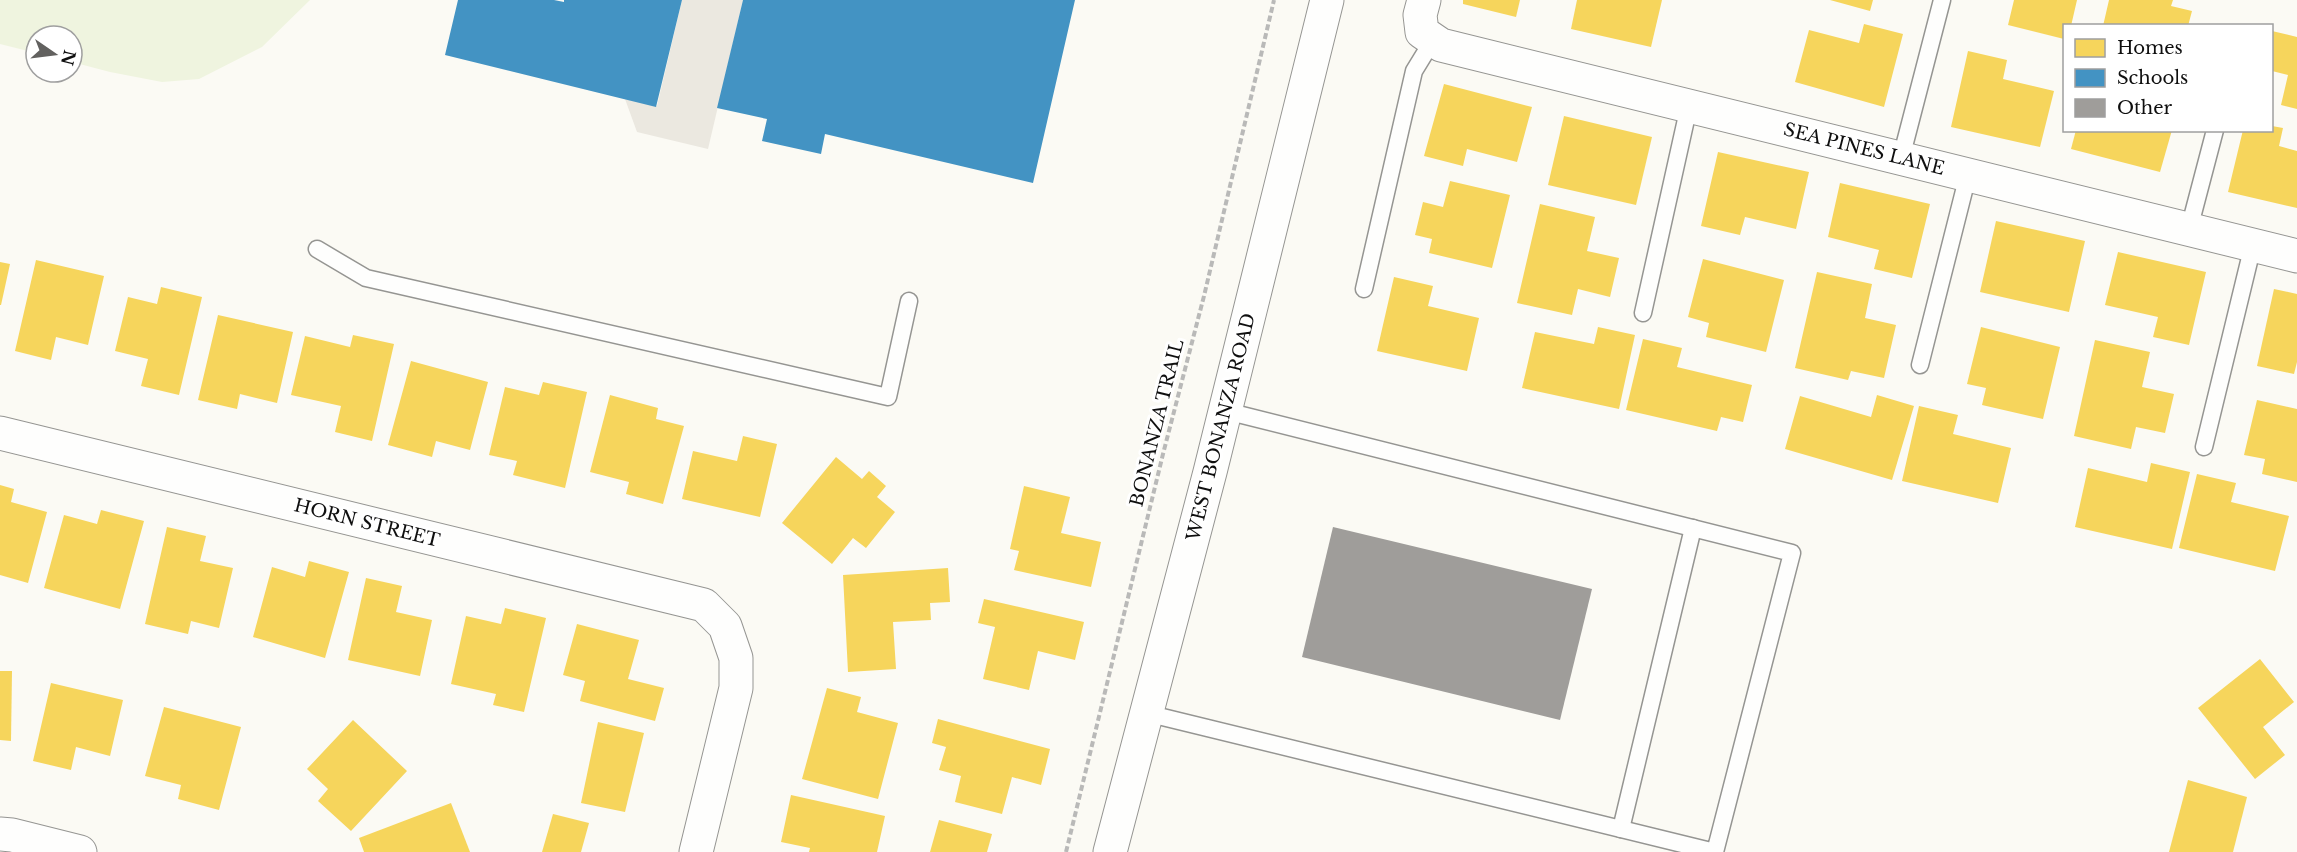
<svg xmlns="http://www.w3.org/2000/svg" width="2297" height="852" viewBox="0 0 2297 852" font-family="'Libre Baskerville',serif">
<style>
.pitch{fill:#eff4df}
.plaza{fill:#ebe8e0}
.homes{fill:#f6d55c}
.schools{fill:#4393c3}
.building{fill:#9f9d9a}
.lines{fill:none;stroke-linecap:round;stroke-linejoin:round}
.service-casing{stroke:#959592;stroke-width:19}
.minor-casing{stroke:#959592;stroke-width:35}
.tertiary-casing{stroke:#959592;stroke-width:35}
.path{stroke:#b9b9b8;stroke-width:4;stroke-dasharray:6 3;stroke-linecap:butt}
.service{stroke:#fefefd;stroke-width:16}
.minor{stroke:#fefefd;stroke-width:33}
.tertiary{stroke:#fefefd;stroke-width:33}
.labels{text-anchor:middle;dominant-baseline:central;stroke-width:6;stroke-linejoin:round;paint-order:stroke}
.street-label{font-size:18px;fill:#0f0f0f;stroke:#fff}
</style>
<rect width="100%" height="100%" fill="#fbfaf4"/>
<polygon class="pitch" points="0,0 310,0 262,47 199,79 162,82 110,72 72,62 72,36 36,36 36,53 0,44"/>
<polygon class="plaza" points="682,0 743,0 708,149 637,132 625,99 657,106"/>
<g class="homes">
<polygon points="1463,0 1520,0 1516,17 1463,4"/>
<polygon points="1577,0 1662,0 1651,47 1571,29"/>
<polygon points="1830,0 1873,0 1870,11"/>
<polygon points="2014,0 2077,0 2071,26 2064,26 2064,39 2008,25"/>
<polygon points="2109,0 2173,0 2171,6 2192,11 2188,26 2103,26"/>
<polygon points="1864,24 1903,34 1884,107 1795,82 1809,30 1859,43"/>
<polygon points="2272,31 2297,37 2297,109 2281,105 2288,75 2272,71"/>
<polygon points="1968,51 2007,60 2003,79 2054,91 2040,147 1951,127"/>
<polygon points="1444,84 1532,107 1517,162 1467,149 1463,166 1424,156"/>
<polygon points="1564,116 1652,137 1636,205 1548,185"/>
<polygon points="2272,126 2283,128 2279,146 2297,151 2297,208 2228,192 2243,130 2272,130"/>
<polygon points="2076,130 2172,130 2160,172 2071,149"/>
<polygon points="1718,152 1809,172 1796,229 1745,217 1740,235 1701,226"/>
<polygon points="1450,181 1510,195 1492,268 1429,253 1432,239 1415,235 1423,202 1443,207"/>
<polygon points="1840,183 1930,204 1912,278 1874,269 1879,250 1828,237"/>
<polygon points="1540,204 1595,217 1587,251 1619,258 1610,297 1578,289 1572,315 1517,303"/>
<polygon points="1996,221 2085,241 2069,312 1980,292"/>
<polygon points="2118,252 2206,272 2189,345 2153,337 2158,317 2105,305"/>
<polygon points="1703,259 1784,280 1766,352 1706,337 1709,323 1688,317"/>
<polygon points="36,260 104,276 88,345 56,337 51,360 15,351"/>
<polygon points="0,262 10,264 1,305 0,305"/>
<polygon points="1817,272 1872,284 1865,318 1896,325 1884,378 1851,371 1848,380 1795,368"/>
<polygon points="1394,277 1433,286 1428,306 1479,318 1467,371 1377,351"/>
<polygon points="161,287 202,297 179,395 141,386 148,359 115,351 128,297 157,304"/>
<polygon points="2274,289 2297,294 2297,362 2294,374 2257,366"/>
<polygon points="218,315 293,332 277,403 240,394 237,409 198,400"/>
<polygon points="1598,327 1635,335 1619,409 1522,388 1535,332 1594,344"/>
<polygon points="1981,327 2060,347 2043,419 1982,405 1986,388 1967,384"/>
<polygon points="353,335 394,344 372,441 335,432 341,406 291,395 305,336 350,347"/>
<polygon points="1643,339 1682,348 1677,367 1752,385 1743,422 1721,417 1717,431 1626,410"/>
<polygon points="2095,340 2150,352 2142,387 2174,394 2165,433 2136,427 2131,449 2074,436"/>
<polygon points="411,361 488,382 470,450 436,441 432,457 388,445"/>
<polygon points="543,382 587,392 565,488 513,475 517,461 489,455 505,387 539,395"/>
<polygon points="610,395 658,408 656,419 684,426 663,504 626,494 629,482 590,472"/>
<polygon points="1877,395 1914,406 1892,480 1785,449 1800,396 1871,417"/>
<polygon points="2257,400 2297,409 2297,482 2262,474 2265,459 2244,455"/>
<polygon points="1919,406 1958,415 1953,434 2011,448 1998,503 1902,481"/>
<polygon points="743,436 777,444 760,517 682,499 693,451 737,461"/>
<polygon points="836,457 862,479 869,471 886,486 877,497 895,512 866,548 853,538 832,564 782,523"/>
<polygon points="2151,463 2190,472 2172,549 2075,527 2088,468 2147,482"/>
<polygon points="2197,474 2236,483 2231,502 2289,516 2275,571 2179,548"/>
<polygon points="0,485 14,489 11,502 47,512 28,583 0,575"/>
<polygon points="1024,486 1070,497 1061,533 1101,542 1091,587 1014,570 1019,551 1010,549"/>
<polygon points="101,510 144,521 120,609 44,588 64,515 97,524"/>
<polygon points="167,527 206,536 200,561 233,568 219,628 191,621 188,634 145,624"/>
<polygon points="309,561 349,572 325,658 253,637 272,567 305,577"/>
<polygon points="948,568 950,602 930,603 931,620 893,622 896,669 848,672 843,575"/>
<polygon points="366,578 402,586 396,612 432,620 420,676 348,660"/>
<polygon points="984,599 1084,622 1075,660 1038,651 1029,690 983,679 995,627 978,623"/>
<polygon points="505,608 546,618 524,712 493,705 496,694 451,684 466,616 501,624"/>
<polygon points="577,624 639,640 628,679 664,688 655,721 580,701 585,681 563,675"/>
<polygon points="2260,659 2294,702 2263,727 2285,755 2255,779 2198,708"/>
<polygon points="0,671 12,671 11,741 0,740"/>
<polygon points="51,683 123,700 110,756 76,747 71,770 33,761"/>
<polygon points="827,688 861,697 857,712 898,723 878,799 802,779"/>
<polygon points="164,707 241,727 219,810 178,799 181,785 145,776"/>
<polygon points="938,719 1050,749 1041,785 1012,777 1002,814 955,802 961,776 939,770 946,747 932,743"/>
<polygon points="353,720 407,771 351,831 318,801 328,789 307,769"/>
<polygon points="598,722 644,733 625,812 581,803"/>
<polygon points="2188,780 2247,797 2233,852 2169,852"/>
<polygon points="791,795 885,816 877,852 809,852 810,848 781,842"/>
<polygon points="451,803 470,852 364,852 359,838"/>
<polygon points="553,814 589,823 581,852 542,852"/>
<polygon points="939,820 992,834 987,852 930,852"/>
</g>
<g class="schools">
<polygon points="458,0 554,0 564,2 564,0 682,0 656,107 445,55"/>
<polygon points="743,0 1075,0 1033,183 825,134 821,154 762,141 767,119 717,108"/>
</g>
<polygon class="building" points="1333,527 1592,589 1560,720 1302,657"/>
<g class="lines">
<g class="service-casing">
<g id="service">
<polyline points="1901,158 1942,0"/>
<polyline points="2189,229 2215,130"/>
<polyline points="317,249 366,278 888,397 909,301"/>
<polyline points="1364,289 1414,71 1433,40"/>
<polyline points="1643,313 1689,106"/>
<polyline points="1920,365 1968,175"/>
<polyline points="2204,447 2253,245"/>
<polyline points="1146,713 1715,852 1792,553 1226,411"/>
<polyline points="1621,829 1693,528"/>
</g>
</g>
<g class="minor-casing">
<g id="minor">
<polyline points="1424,0 1420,15 1422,32 1441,45 2297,256"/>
<polyline points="0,433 704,605 725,626 736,658 736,688 696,852"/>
<polyline points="0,834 12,835 80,852"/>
</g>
</g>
<g class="tertiary-casing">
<polyline id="tertiary" points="1110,852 1210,472 1327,0"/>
</g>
<polyline class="path" points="1066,852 1163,454 1204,296 1274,0"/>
<use href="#service" class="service"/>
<use href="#minor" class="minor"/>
<use href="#tertiary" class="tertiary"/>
</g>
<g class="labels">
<g class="street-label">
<text transform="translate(1864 149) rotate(14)">SEA PINES LANE</text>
<text transform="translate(1157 423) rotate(-76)">BONANZA TRAIL</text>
<text transform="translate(1221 427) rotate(-76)">WEST BONANZA ROAD</text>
<text transform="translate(367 523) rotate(14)">HORN STREET</text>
</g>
</g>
<rect x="2063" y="24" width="210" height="108" fill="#ffffff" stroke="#9f9f9f" stroke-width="1.5"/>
<rect x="2075" y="39" width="30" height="18" fill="#f6d55c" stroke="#9f9f9f" stroke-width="1.5"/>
<text x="2117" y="54" font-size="18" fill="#0f0f0f">Homes</text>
<rect x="2075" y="69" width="30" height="18" fill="#4393c3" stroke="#9f9f9f" stroke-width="1.5"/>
<text x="2117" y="84" font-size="18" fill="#0f0f0f">Schools</text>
<rect x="2075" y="99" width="30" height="18" fill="#9f9d9a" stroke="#9f9f9f" stroke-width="1.5"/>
<text x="2117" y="114" font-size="18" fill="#0f0f0f">Other</text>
<g transform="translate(54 54) rotate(104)"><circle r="28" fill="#ffffff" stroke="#9f9f9f" stroke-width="1.5"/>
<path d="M0-4.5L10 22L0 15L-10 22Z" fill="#62615f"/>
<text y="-9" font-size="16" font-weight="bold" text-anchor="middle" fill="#0f0f0f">N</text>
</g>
</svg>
